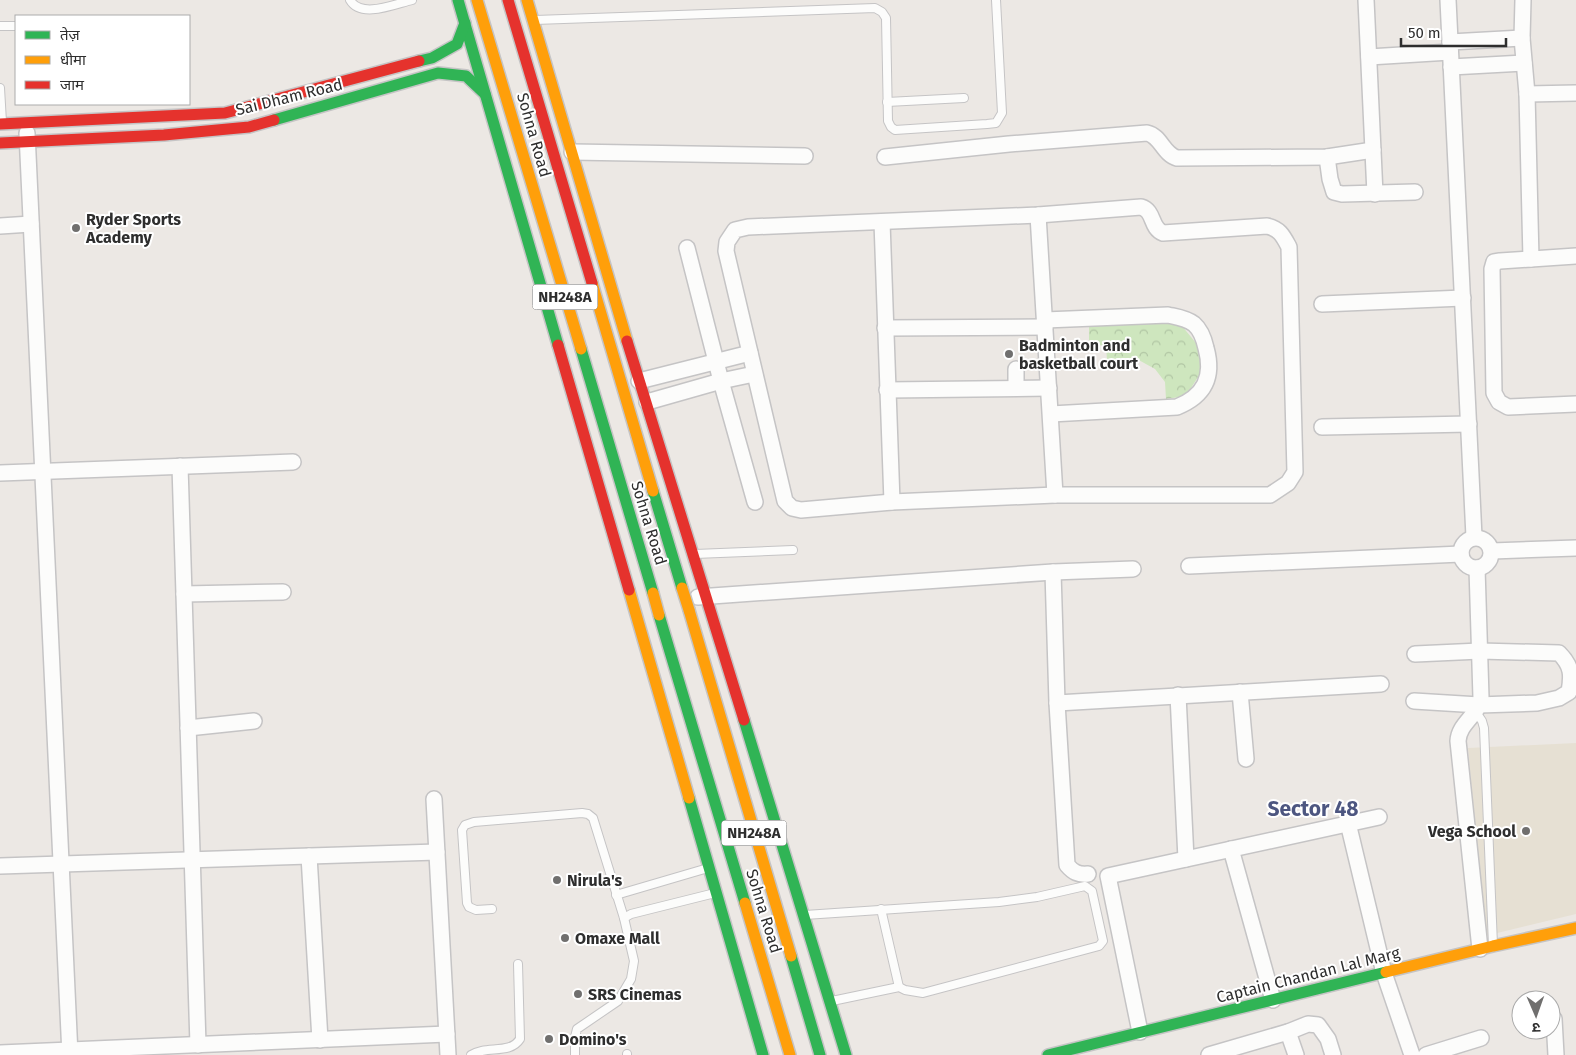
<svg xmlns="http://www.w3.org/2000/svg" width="1576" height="1055" viewBox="0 0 1576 1055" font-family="'Fira Sans','Noto Sans Devanagari',sans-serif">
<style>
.education{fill:#e6e0d3}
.park{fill:url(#park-crowns)}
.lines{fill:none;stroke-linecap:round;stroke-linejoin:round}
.lane-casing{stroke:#c5c4c5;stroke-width:10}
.street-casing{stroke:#c5c4c5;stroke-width:18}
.fast-casing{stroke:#c5c4c5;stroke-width:14}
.slow-casing{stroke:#c5c4c5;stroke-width:14}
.jam-casing{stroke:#c5c4c5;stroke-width:14}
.lane{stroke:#fcfcfb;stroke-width:8}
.street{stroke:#fcfcfb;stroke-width:15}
.fast{stroke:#30b455;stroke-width:11}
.slow{stroke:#ff9f0a;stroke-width:11}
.jam{stroke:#e5322d;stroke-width:11}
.slow-bridge-casing{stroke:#c6c5c4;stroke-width:14;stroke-linecap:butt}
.slow-bridge{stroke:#ff9f0a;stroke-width:11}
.poi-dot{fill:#706f6e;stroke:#fff;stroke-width:2}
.labels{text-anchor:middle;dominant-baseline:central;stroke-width:4;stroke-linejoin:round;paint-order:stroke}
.shield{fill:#fff;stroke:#6d6d6d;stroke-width:1}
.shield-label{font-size:15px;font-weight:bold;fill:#2e2e2e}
.street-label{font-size:16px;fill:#2e2e2e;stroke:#fff}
.poi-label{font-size:16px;font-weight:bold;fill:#2e2e2e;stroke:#fff;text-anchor:start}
.district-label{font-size:21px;font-weight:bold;fill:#4d5680;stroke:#fff}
</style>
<defs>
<pattern id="park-crowns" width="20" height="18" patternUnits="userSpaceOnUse" patternTransform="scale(1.25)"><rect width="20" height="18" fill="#cee6be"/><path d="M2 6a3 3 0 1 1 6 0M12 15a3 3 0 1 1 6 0" fill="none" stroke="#b1c6a4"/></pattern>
</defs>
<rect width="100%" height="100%" fill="#ece8e4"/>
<polygon class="education" points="1576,743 1576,914 1485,936 1468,748"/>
<polygon class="park" points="1177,320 1196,343 1203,369 1186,396 1166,399 1165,382 1155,369 1135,358 1107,360 1106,345 1089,346 1089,324"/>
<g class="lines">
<g class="lane-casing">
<g id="lane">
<path d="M350,0C361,19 395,4 412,0"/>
<polyline points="535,20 875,8 882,12 886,18 888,121 891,127 895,130 987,124 996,123 1002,113 996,0"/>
<polyline points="0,26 16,26"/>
<polyline points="0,88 2,122"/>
<polyline points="887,102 964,98"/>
<polyline points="695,554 793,550"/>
<polyline points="1476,712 1482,721 1484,728 1493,945"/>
<polyline points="616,895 708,868"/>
<polyline points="492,909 476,910 469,907 467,903 462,830 465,825 474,822 582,813 588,814 593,818 624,918 634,961 631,979 618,1001 577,1029 575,1037 575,1055"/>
<polyline points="881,909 899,987"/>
<polyline points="805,915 999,902 1037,897 1085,886 1092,891 1103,941 1099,946 923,993 905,990 899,987 832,1001"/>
<polyline points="624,918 631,914 715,893"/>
<polyline points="627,1054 627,1055"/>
<path d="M471,1055C486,1045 510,1055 520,1039L518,964"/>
</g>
</g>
<g class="street-casing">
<g id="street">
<polyline points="1366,0 1375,194"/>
<polyline points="1448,0 1474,537"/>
<polyline points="1523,0 1522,38 1527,94 1531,259"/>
<polyline points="1450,42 1522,38"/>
<polyline points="1369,57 1450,52"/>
<polyline points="1451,67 1524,63"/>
<polyline points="1527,94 1576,93"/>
<polyline points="27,133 70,1055"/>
<polyline points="572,152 805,156"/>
<path d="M885,157L1009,144L1147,133C1161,136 1163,154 1177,158L1327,157L1373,150"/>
<polyline points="1327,157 1330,179 1334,192 1342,194 1415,192"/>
<path d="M1141,207C1155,211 1150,228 1163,233L1267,226C1280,229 1283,236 1289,247L1295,472L1288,483L1270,495H1055L892,502L801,510L792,508L785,501L726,251L727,242L735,230L748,227L1038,215Z"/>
<polyline points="1038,215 1055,495"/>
<polyline points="882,222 892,502"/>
<polyline points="0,226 31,224"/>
<polyline points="687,248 721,381 755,502"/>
<polyline points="1576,256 1500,261 1494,262 1492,269 1494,393 1499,402 1508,407 1576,404"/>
<polyline points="1322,304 1463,298"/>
<path d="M1045,320L1168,315C1177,317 1186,318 1194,324C1201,330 1204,339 1206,348C1214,377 1204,396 1177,407L1051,414"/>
<polyline points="885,328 1045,327"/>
<polyline points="1016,369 1016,388"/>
<polyline points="639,381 750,353"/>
<polyline points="887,390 1049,388"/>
<polyline points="647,402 721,381 754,374"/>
<polyline points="1322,427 1469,424"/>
<polyline points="180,466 198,1045"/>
<polyline points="0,473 293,462"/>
<circle cx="1476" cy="553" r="15"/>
<polyline points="1492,551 1576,548"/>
<polyline points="1189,566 1461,554"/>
<path d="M1477,568L1481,698C1478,716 1459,723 1458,741L1480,949"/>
<path d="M1053,572L1057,703L1067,865C1073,872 1078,875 1088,874"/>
<polyline points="184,594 283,592"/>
<polyline points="698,597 1053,572 1133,569"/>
<polyline points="1240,692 1246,759"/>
<polyline points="1178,695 1186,859"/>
<path d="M1414,701L1479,705L1537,703L1559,698L1569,692C1572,675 1572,666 1559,653L1480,651L1415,654"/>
<polyline points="1057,703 1381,684"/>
<polyline points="188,728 254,721"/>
<polyline points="434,799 448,1055"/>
<polyline points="1348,823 1384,973 1412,1055"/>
<polyline points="1231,849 1273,1000"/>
<polyline points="309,856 320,1040"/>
<polyline points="0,866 437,852"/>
<polyline points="1554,1019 1556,1055"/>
<polyline points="1140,1032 1108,876 1379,817"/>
<polyline points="1288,1032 1296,1055"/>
<polyline points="0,1053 447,1034"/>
<polyline points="1209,1055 1288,1032 1308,1024 1318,1025 1328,1039 1333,1055"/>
<polyline points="1426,1055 1481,1038"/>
</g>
</g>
<g class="fast-casing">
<g id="fast">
<polyline points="458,0 558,345"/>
<polyline points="419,61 432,58 457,44 465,23"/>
<polyline points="274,120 438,73 466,76 485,94"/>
<polyline points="581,349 653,593"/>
<polyline points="653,491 682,588"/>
<polyline points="659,615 745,903"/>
<polyline points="744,720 846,1055"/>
<polyline points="689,798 763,1055"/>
<polyline points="791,956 820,1055"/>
<polyline points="1048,1055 1386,972"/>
</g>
</g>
<g class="slow-casing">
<g id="slow">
<polyline points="477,0 581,349"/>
<polyline points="527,0 627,341"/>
<polyline points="592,283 653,491"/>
<polyline points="629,590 689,798"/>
<polyline points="689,610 791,956"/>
<polyline points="745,903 790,1055"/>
<polyline points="1386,972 1493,946 1576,928"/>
</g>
</g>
<g class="jam-casing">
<g id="jam">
<polyline points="508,0 592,283"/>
<polyline points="0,124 225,113 419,61"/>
<polyline points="0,143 164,135 249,127 274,120"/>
<polyline points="627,341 744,720"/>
<polyline points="558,345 629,590"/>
</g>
</g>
<use href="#lane" class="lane"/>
<use href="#street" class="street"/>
<use href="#fast" class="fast"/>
<use href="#slow" class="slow"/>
<use href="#jam" class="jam"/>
<g class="slow-bridge-casing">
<g id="slow-bridge">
<polyline points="682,588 689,610"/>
<polyline points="653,593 659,615"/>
</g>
</g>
<use href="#slow-bridge" class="slow-bridge"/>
</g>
<g class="poi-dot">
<circle cx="76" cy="228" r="5"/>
<circle cx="1009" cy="354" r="5"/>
<circle cx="1526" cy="831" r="5"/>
<circle cx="557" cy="880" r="5"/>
<circle cx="565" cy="938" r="5"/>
<circle cx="578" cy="994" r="5"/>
<circle cx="549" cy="1039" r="5"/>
</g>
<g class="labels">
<g class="shield">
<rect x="532.5" y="284.5" width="65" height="25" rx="4"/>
<rect x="721.5" y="820.5" width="65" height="25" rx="4"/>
</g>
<g class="shield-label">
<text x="565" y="297">NH248A</text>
<text x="754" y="833">NH248A</text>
</g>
<g class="street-label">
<text transform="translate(289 97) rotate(-14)">Sai Dham Road</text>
<text transform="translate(534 135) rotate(74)">Sohna Road</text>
<text transform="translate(649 523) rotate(73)">Sohna Road</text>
<text transform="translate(764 911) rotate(73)">Sohna Road</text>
<text transform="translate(1308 975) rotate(-14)">Captain Chandan Lal Marg</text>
</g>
<g class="poi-label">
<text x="86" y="219">Ryder Sports<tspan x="86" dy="18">Academy</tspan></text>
<text x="1019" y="345">Badminton and<tspan x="1019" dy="18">basketball court</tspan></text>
<text x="1516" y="831" text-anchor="end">Vega School</text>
<text x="567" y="880">Nirula's</text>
<text x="575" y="938">Omaxe Mall</text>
<text x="588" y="994">SRS Cinemas</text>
<text x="559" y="1039">Domino's</text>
</g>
<g class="district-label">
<text x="1313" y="809">Sector 48</text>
</g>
</g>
<rect x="15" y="15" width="175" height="90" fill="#ffffff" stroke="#ababab"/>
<rect x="25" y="31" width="25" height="8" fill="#30b455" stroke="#ababab"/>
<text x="60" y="40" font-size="15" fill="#2e2e2e">तेज़</text>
<rect x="25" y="56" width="25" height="8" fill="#ff9f0a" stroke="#ababab"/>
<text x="60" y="65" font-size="15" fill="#2e2e2e">धीमा</text>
<rect x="25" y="81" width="25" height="8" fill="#e5322d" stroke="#ababab"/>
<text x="60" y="90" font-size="15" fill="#2e2e2e">जाम</text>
<g transform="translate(1536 1015) rotate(178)"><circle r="24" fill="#ffffff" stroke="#ababab"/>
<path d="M0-4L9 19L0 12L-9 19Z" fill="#706f6e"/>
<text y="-8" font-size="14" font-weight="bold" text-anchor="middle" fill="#2e2e2e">उ</text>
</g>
<path d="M1401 38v8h105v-8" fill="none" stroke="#2e2e2e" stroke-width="2.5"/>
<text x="1408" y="38" font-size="15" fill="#2e2e2e" stroke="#ffffff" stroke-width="4" paint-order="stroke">50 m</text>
</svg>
